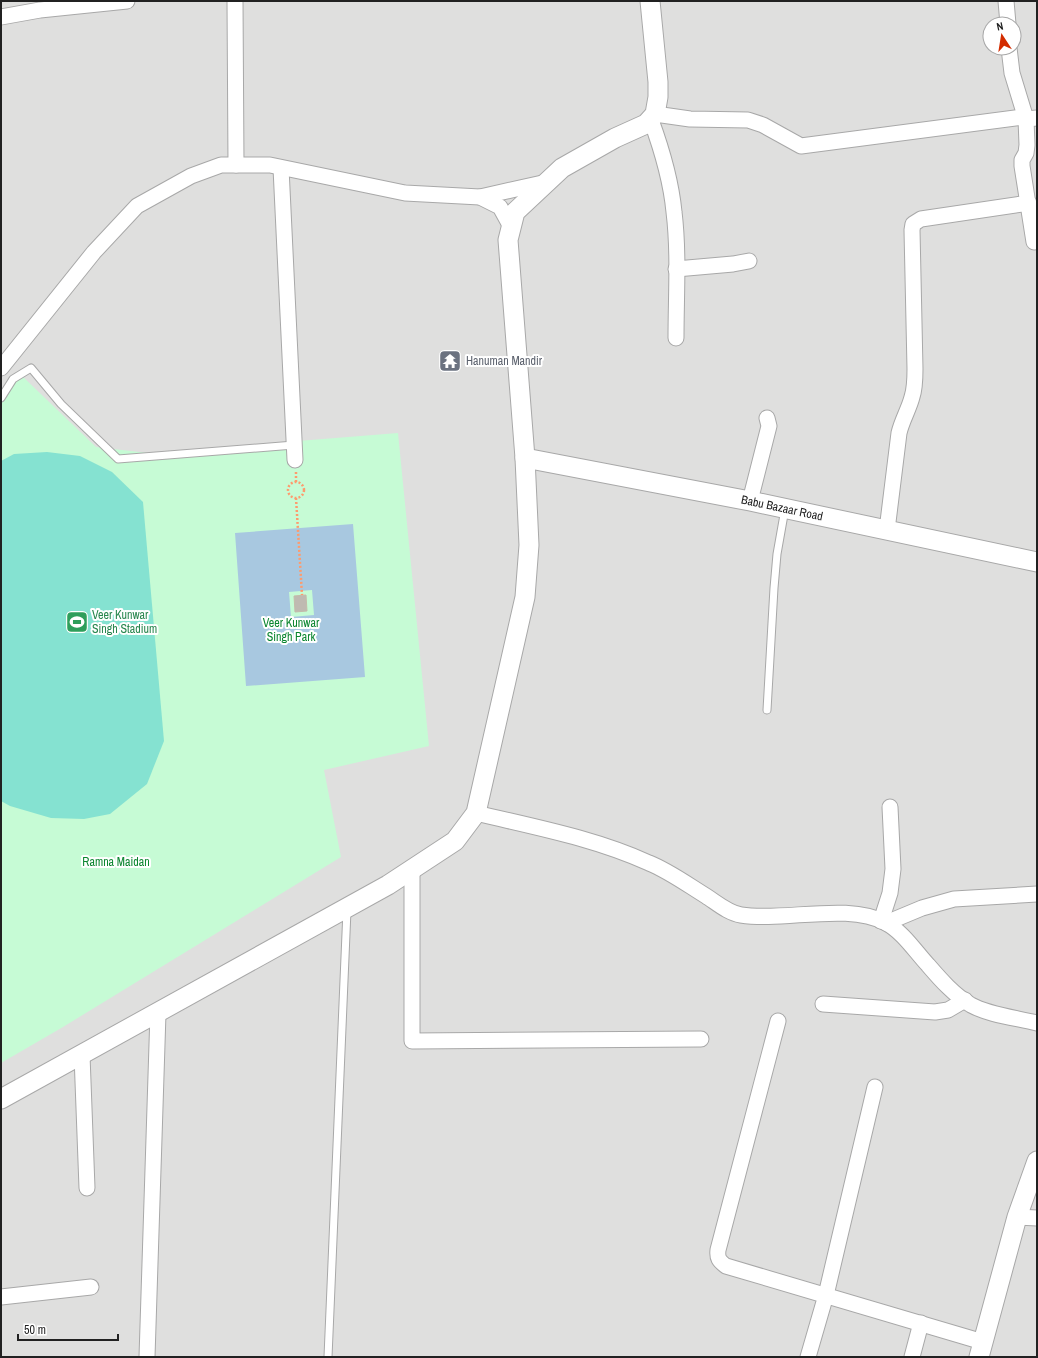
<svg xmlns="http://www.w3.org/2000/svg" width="1038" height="1358" viewBox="0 0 1038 1358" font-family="'Archivo Narrow',sans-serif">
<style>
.residential{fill:#dfdfde;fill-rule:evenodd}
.park{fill:#c6fbd5}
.pitch{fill:#85e2d1}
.water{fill:#a8c8e0;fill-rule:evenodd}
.building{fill:#bfbab1;stroke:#c4bbaa}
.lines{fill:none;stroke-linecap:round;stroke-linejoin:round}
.service-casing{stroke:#a8a8a8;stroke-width:9}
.minor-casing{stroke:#a8a8a8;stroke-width:17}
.tertiary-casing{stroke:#a8a8a8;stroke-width:21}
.path{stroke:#fd9b6e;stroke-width:2.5;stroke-dasharray:2 2;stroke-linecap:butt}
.service{stroke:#fff;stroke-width:7}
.minor{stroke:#fff;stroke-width:15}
.tertiary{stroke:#fff;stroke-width:19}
.labels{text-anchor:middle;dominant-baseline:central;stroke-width:4;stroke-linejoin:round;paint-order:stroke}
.worship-label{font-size:12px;fill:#5b616d;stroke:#fff;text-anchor:start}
.street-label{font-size:12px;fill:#212121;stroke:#fff}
.leisure-label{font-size:12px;fill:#27864d;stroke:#fff;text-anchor:start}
.park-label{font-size:12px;fill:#0a852e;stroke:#fff}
</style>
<rect width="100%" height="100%" fill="#f2f1e8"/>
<path class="residential" d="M1,1H1037V1357H1ZM990,24H1014V48H990Z"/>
<polygon class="park" points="19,373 96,447 148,453 398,433 429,746 324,770 341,857 63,1027 1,1063 1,398"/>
<polygon class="pitch" points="47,452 80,456 112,472 143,502 164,741 147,784 110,814 84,819 51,818 10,806 1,801 1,461 14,454"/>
<path class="water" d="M353,524L365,677L246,686L235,533ZM312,590L314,615L291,617L289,592Z"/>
<polygon class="building" points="306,595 307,611 295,612 294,596"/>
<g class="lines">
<g class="service-casing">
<g id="service">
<polyline points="1,398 13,379 31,368 61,404 118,459 294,445"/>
<polyline points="767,710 774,588 777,554 785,509"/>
<polyline points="328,1357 347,910"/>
</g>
</g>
<g class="minor-casing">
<g id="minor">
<polyline points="235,1 236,165"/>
<polyline points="1006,1 1008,24"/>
<polyline points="1,17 40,10 127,1"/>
<polyline points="1009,48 1012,73 1026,119 1027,145 1026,153 1022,160 1022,166 1034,242"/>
<polyline points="655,114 690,119 748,120 763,125 801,146 1023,117 1026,119 1037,118"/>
<path d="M651,120C662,150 671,180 674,212C679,253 676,296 676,338"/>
<polyline points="281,168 295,460"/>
<polyline points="480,197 547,182"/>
<polyline points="676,269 733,264 749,261"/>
<polyline points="1,368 94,252 137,206 191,176 221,165 270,165 405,193 480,197 500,207 511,227"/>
<polyline points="750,501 769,426 767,418"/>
<path d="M887,530L899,433C902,420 909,409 912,397C915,388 915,378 915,369L912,230L913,224L921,219L1029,203"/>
<path d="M476,813C534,827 594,838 649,863C669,871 688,885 706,896C717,903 728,913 741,915C784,922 848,902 886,923C903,932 915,951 928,965C940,979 954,995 971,1005C989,1015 1017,1018 1037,1023"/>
<polyline points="412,870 412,1041 701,1039"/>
<polyline points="881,921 890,893 893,869 890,807"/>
<polyline points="886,923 922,908 954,899 1037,894"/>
<polyline points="823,1004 935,1012 948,1010 965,1000"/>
<path d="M778,1021L718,1250C717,1258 719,1261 726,1266L983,1342"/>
<polyline points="82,1055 87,1188"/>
<polyline points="1017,1217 1037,1218"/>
<polyline points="1,1297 91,1287"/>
<polyline points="147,1357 158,1013"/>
<polyline points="808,1357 826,1295 875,1087"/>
<polyline points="912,1357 921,1323"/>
</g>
</g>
<g class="tertiary-casing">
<g id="tertiary">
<polyline points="525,458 750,501 1037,562"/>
<polyline points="1,1099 388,885 455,841 476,813 525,597 529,545 525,458 508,240 515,212 562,168 615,138 646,124 655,114 658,97 658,82 650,1"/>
<polyline points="979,1357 1017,1217 1037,1161"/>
</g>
</g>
<g class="path">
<polyline points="296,472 296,482"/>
<circle cx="296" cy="490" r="8"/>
<polyline points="296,498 302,595"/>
</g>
<use href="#service" class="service"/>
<use href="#minor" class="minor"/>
<use href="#tertiary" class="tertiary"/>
</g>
<defs>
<g id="temple-square" transform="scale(1.15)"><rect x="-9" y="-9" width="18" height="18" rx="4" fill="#6b7280" stroke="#fff"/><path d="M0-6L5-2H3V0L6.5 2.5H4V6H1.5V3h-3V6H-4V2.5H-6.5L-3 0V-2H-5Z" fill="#fff"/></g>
<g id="stadium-square" transform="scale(1.15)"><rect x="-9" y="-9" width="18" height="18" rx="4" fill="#2e9e5b" stroke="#fff"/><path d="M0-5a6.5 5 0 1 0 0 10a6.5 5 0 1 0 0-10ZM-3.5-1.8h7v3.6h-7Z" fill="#fff"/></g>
</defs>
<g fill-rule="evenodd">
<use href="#temple-square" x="450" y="361"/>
<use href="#stadium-square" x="77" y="622"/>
</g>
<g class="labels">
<g class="worship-label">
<text x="466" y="361">Hanuman Mandir</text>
</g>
<g class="street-label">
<text transform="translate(782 508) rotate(12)">Babu Bazaar Road</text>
</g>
<g class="leisure-label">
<text x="92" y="615">Veer Kunwar<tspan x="92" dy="14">Singh Stadium</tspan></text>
</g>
<g class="park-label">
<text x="291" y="623">Veer Kunwar<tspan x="291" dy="14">Singh Park</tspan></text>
<text x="116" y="862">Ramna Maidan</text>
</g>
</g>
<rect width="1038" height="1358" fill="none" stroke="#212121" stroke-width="4"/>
<g transform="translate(1002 36) rotate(348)"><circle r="19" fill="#ffffff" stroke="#a6a6a6"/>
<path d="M0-3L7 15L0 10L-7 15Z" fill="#d32c00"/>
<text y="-6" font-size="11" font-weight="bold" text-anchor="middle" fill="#212121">N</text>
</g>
<path d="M18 1334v6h100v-6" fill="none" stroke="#212121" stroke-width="2"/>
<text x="24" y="1334" font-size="12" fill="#212121" stroke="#ffffff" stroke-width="3" paint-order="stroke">50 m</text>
</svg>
